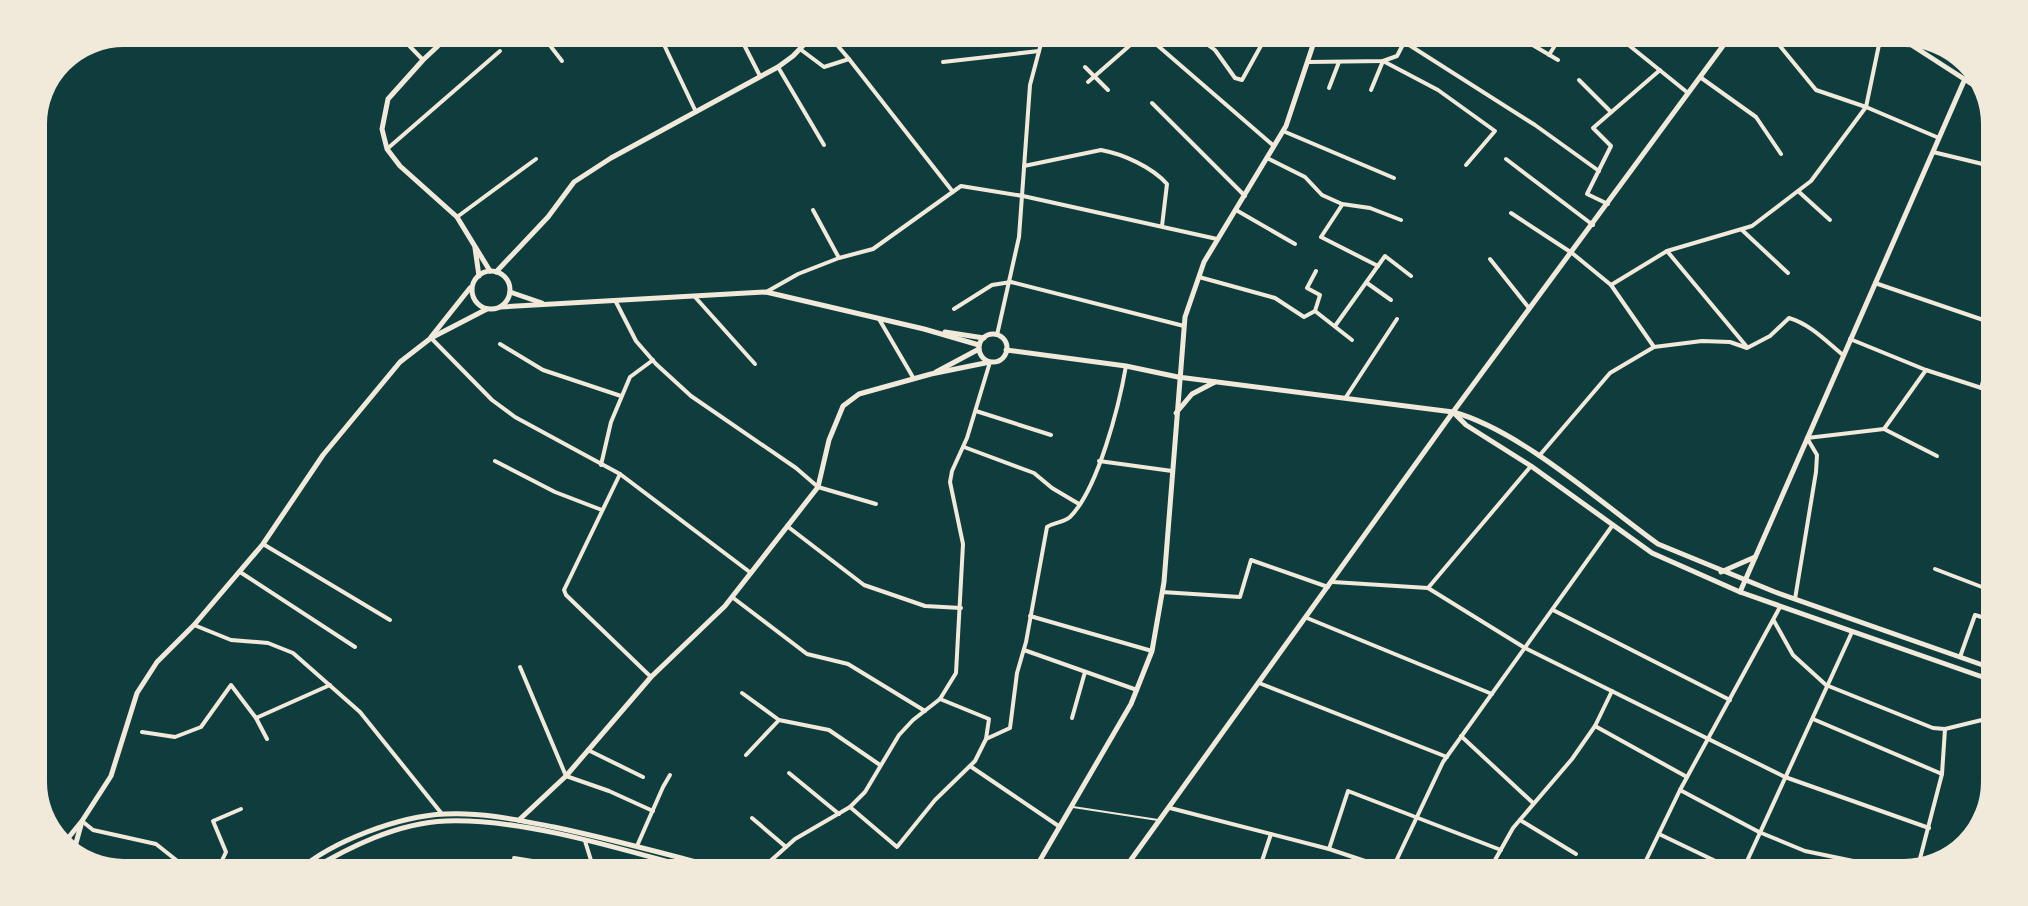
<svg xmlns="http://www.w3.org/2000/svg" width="2028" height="906" viewBox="0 0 2028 906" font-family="'Fira Sans Condensed',sans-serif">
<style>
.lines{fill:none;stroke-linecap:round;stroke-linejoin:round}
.service{stroke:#f1e9da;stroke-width:2}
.minor{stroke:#f1e9da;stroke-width:4}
.tertiary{stroke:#f1e9da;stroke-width:5}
.secondary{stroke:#f1e9da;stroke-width:5}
.rim{fill:none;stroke:#f1e9da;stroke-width:10}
</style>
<rect width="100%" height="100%" fill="#0f3d3e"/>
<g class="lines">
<polyline class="service" points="1073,807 1158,820"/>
<g class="minor">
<polyline points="538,30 562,61"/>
<polyline points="657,30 696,112"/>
<polyline points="737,31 760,76"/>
<polyline points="821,31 832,39 849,59 953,192"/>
<polyline points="396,32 423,60"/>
<polyline points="1142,32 1274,146"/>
<polyline points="1190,32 1215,50 1235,78 1242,80 1268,33"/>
<polyline points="1514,34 1558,60"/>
<polyline points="1615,34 1688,93"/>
<polyline points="1771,35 1816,90 1866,107 1939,138"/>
<polyline points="1406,43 1535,125 1599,171"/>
<polyline points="800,49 824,67 849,59"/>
<polyline points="1549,55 1562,34"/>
<polyline points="1383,61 1438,90 1495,131 1466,165"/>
<polyline points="943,62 1039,51"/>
<polyline points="1309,62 1383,61 1397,56 1409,33"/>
<polyline points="778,67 824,145"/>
<polyline points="1085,67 1108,90"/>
<polyline points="1700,77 1756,117 1781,154"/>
<polyline points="1579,80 1611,112"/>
<polyline points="1088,82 1144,33"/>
<polyline points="1329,88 1339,62"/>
<polyline points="1371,90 1383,61"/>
<polyline points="1152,103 1245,196"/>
<polyline points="1283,131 1394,178"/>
<polyline points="387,149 500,51"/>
<polyline points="1933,152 1999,168"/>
<polyline points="1267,158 1305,177 1322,195 1342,204 1370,208 1401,220"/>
<polyline points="1506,159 1593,225"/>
<path d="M1024,166L1101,150C1123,154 1152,167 1167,184L1162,226"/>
<polyline points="1798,191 1830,220"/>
<polyline points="1608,204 1587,194 1611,146 1593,128 1660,70"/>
<polyline points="1342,205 1321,237 1378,266"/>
<polyline points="813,210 839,258"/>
<polyline points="1236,210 1295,244"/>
<polyline points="1511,213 1572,253 1611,285 1654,347"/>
<polyline points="457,217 536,159"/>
<polyline points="1742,230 1788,273"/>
<polyline points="1667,251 1747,347"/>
<polyline points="1490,259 1529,308"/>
<polyline points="1199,277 1275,298 1304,317 1315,311 1320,295 1307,288 1316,271"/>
<polyline points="1367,283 1391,300"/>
<polyline points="1875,283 1998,325"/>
<polyline points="1611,285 1667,251 1752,226 1811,181 1866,107 1881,35"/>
<polyline points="768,291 798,274 839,258 873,249 961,186 1023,196 1217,239"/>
<polyline points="695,297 755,364"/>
<polyline points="616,302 636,341 656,364 691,396 796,468 818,487 876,504"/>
<polyline points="954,309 992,285 1011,282 1184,326"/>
<polyline points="1315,311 1352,340"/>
<polyline points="879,319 914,379"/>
<polyline points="1335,326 1385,256 1411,276"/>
<polyline points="997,335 1019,237 1030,85 1042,40 1056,32"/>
<polyline points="431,338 492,400 515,417 620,474 751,573"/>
<polyline points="1850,339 1926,370 1997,393"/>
<polyline points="500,344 543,370 621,396"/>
<polyline points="1981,388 1998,331"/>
<polyline points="1346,397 1397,319"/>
<polyline points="976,411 1051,435"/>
<polyline points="1884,429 1937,456"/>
<polyline points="964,447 1034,473 1052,488 1079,504"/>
<path d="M1539,456L1610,373L1654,347L1702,341L1730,342L1747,348L1770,336L1789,318C1810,324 1827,342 1843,355"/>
<polyline points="495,461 555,492 602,510"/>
<polyline points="1099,461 1172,471"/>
<polyline points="601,465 611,422 630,377 653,360"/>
<polyline points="620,474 564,590 566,595 651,677"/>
<polyline points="28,518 33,523 31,541 28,544"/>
<polyline points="787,526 864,585 925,606 961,608"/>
<polyline points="263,544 390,620"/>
<polyline points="1935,569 1995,592"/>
<polyline points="240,572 355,647"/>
<polyline points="1333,582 1428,588 1525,648 1785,777 1929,828"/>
<polyline points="1428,588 1531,466"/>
<polyline points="1162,592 1240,597 1251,560 1328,587"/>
<polyline points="732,597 807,654 848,664 925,711"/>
<polyline points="1795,599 1816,472 1817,455 1807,438 1884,429 1926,370"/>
<polyline points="1553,610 1730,700"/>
<polyline points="1030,616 1152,651"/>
<polyline points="1307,618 1492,694"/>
<polyline points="1774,621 1793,655 1826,685 1933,728 1945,729 1994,717"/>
<polyline points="194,625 231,640 268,643 293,653 360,712 442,814"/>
<polyline points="1024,650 1137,690"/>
<polyline points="1960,657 1975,615 1995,621"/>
<polyline points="520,667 566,776 609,791 653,811"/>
<polyline points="1259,683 1447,757"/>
<polyline points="742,693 779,720 829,730 880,765"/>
<polyline points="940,699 989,719 986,739"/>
<polyline points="256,718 330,685"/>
<polyline points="1072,718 1085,672"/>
<polyline points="1813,719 1942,774 1945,729"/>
<polyline points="1595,726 1687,777"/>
<polyline points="142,732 175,737 201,727 231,685 256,718 267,739"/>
<polyline points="1461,736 1532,802"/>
<polyline points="588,750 643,777"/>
<polyline points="746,755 779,720"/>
<polyline points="970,766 1060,827"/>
<polyline points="789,773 839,814"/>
<polyline points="1680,790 1759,832 1805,851 1916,874"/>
<path d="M850,807L897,847L935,800L975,761L986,739L1010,728L1017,673L1026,642L1047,527C1055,522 1063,523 1070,517C1098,489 1119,406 1126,366"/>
<polyline points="1170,808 1329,849 1392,870"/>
<polyline points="752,818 786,847"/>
<polyline points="1520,820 1576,854"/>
<polyline points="82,821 93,830 156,844 190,871"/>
<polyline points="1659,834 1728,867 1760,877"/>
<polyline points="585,841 594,870"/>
<polyline points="637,846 663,787 670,775"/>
<polyline points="1329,849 1348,791 1501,850"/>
<polyline points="514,858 594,871"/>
<polyline points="1953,863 1993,778"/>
<polyline points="675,864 676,873"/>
<polyline points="217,871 226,852 213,821 241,809"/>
<polyline points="1742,872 1852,632"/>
<polyline points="757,873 795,839 850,807 865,792 899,735 913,720 940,699 956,673 963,544 950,482 952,471 967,438 990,362"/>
<polyline points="1916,874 1942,774"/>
<polyline points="1268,875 1261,869 1261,864 1271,834"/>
<polyline points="1389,876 1443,762 1612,526"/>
<polyline points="1486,876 1513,828 1572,759 1595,726 1612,691"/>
<polyline points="1638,877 1680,790 1780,607"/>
</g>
<g class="tertiary">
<polyline points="456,29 423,60 388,99 382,129 387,149 400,166 457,217 490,271"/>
<polyline points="1896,35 1992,97"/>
<polyline points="475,248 479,276"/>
<circle cx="491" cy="290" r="19"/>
<polyline points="496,272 548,217 574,182 611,158 778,67 793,56 817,31"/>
<polyline points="510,292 542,303"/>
<polyline points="500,307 766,292 924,329 979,345"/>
<polyline points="945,332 984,338"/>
<circle cx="993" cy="348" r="14"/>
<polyline points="431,337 470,288"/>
<path d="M1006,350L1126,366L1178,377L1453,412C1520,430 1601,503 1658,544L1775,592L1994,669"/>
<polyline points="936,372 979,349"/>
<polyline points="1454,413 1466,425 1531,466 1652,553 1740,592 1994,681"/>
<polyline points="1721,572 1755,557"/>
<polyline points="1740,592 1964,81"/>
<polyline points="519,820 566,776 651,677 725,606 818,487 829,440 843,406 859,394 931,374 990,362"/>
<polyline points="60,848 82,821 111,776 137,693 157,662 194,625 263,544 323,455 400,362 431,338 487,309"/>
<polyline points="68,855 76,843 81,825"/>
</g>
<g class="secondary">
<polyline points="1176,413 1192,394 1215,382"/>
<path d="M298,871C332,841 399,816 445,814C481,812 518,820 554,827C616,840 677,857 738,873"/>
<path d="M309,871C349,847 397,823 446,821C527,818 630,852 709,873"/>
<polyline points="1032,874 1131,704 1152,651 1164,582 1185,317 1204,262 1286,126 1317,33"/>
<polyline points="1120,875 1453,412 1731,35"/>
</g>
</g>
<path d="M0 0H2028V906H0ZM124 42H1904A82 82 0 0 1 1986 124V782A82 82 0 0 1 1904 864H124A82 82 0 0 1 42 782V124A82 82 0 0 1 124 42Z" fill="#f1e9da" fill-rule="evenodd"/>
<path class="rim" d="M124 42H1904A82 82 0 0 1 1986 124V782A82 82 0 0 1 1904 864H124A82 82 0 0 1 42 782V124A82 82 0 0 1 124 42Z"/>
</svg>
